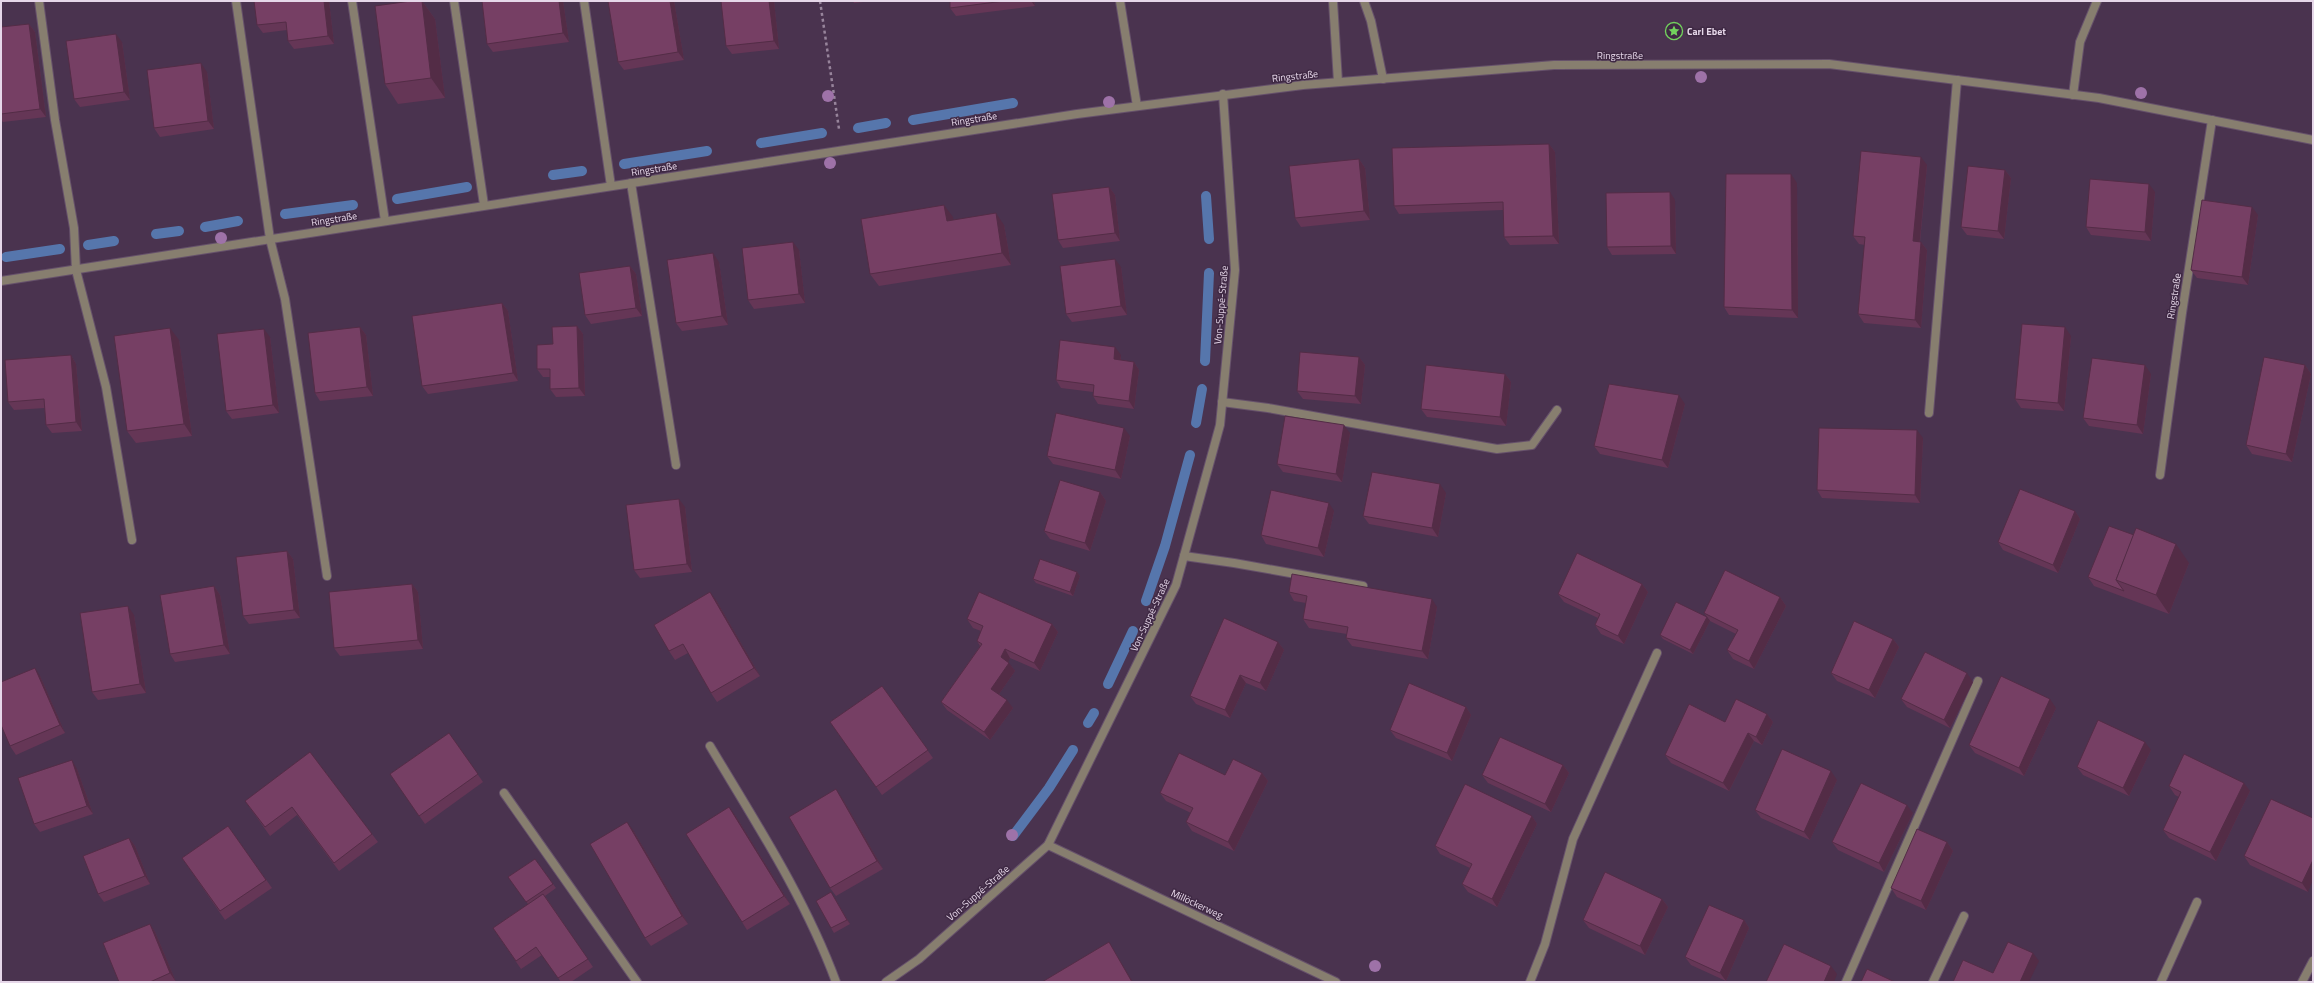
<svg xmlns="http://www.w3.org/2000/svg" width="2314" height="983" viewBox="0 0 2314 983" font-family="'Titillium Web',sans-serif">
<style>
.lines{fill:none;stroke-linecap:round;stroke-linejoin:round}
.stream{stroke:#5676ac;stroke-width:10}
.service-casing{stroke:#66516b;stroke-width:10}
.minor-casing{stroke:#66516b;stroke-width:10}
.path{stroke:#97849b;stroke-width:2.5;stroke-dasharray:3 3;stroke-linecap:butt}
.service{stroke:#877e6f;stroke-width:8}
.minor{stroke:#877e6f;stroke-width:8}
.tree{fill:#9e72a8}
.wall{fill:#653656}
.shaded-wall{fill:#532c46}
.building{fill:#763f64;stroke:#532c46}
.labels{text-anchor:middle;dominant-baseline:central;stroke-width:3;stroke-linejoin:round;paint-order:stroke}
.poi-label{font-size:10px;font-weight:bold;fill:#e6d7e9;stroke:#3f2944;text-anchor:start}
.street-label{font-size:10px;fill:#e6d7e9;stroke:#3f2944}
</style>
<rect width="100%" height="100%" fill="#4a334f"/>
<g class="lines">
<g class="stream">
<polyline points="913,120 1013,103"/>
<polyline points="858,128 886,123"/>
<polyline points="761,143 822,133"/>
<polyline points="624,164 707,151"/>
<polyline points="553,175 582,171"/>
<polyline points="1206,196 1209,239"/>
<polyline points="397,199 467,187"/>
<polyline points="285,214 353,205"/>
<polyline points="205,227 238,221"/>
<polyline points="156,234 179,231"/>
<polyline points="88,245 114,241"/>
<polyline points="6,257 60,249"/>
<polyline points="1205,361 1209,273"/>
<polyline points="1196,423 1202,389"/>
<polyline points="1146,601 1165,546 1190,455"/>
<polyline points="1108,684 1133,631"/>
<polyline points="1088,723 1094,713"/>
<polyline points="1013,836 1049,788 1073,750"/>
</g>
<g class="service-casing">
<g id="service">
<polyline points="39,1 55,120 74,228 76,270 106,387 132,540"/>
<polyline points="236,1 270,239 285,299 327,576"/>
<polyline points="352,1 385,221"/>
<polyline points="454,1 484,205"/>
<polyline points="584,1 611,186"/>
<polyline points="1120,1 1137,106"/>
<polyline points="1333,1 1338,82"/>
<polyline points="1364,1 1371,21 1383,79"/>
<polyline points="2073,95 2080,42 2097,1"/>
<polyline points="631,183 676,465"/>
<polyline points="1222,402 1268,408 1497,449 1532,445 1557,410"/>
<polyline points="1929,413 1957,80"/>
<polyline points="2160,475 2182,313 2212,120"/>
<polyline points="1184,556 1234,563 1363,586"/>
<path d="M710,746C756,823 805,898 836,982"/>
<polyline points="504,793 637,982"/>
<polyline points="1530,982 1545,944 1573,839 1657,653"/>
<polyline points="1846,982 1978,681"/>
<polyline points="1933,982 1964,916"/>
<polyline points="2161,982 2197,902"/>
<polyline points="2302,982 2313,961"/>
</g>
</g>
<g class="minor-casing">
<g id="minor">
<polyline points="1,281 1077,114 1303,85 1554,65 1829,64 2099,98 2313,140"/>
<polyline points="1048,845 1336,982"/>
<polyline points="886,982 919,959 1048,845 1176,585 1220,425 1235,270 1223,94"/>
</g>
</g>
<polyline class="path" points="820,1 839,129"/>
<use href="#service" class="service"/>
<use href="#minor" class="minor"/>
</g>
<g class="tree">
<circle cx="1701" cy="77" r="6"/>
<circle cx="2141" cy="93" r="6"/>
<circle cx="828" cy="96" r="6"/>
<circle cx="1109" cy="102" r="6"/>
<circle cx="830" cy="163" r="6"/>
<circle cx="221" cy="238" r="6"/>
<circle cx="1012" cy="835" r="6"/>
<circle cx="1375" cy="966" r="6"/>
</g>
<g class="wall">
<polygon points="329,1 334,44 294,49 288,41 287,30 263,33 257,25"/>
<polygon points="411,1 422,1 435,19 445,98 398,104 385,84"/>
<polygon points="482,1 563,1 569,42 493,52 487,44"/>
<polygon points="608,1 674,1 684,60 624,70 618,62"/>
<polygon points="774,1 779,49 732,54 726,46"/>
<polygon points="853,1 873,1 854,3"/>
<polygon points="950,1 1034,1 1035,6 956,16 950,8"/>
<polygon points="29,24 35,32 46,117 3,122 1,120 1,27"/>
<polygon points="122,42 130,100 80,107 74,99"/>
<polygon points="207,72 214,129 160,137 154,128"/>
<polygon points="1549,144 1555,152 1559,244 1510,245 1504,237 1503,210 1399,214 1394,206"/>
<polygon points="1359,159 1365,168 1370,220 1301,227 1295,218"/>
<polygon points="1927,165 1920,242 1921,242 1927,250 1921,328 1864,323 1858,314 1865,245 1859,244 1853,236"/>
<polygon points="2005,170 2011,178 2004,239 1967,235 1961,227"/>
<polygon points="1797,183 1798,318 1729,315 1724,307"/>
<polygon points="1109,187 1115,195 1120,241 1063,248 1058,240"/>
<polygon points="2155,192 2151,241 2091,235 2086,227"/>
<polygon points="1675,200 1676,254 1612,255 1607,247"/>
<polygon points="2258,215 2248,285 2197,278 2191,270"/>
<polygon points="953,217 953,220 1004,225 1011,265 879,286 870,274"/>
<polygon points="799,250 805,303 754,309 748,300"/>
<polygon points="719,262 728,325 682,331 676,323"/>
<polygon points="630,266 636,274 642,316 591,324 585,315"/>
<polygon points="1121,267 1127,315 1072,322 1066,314"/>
<polygon points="502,303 508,311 518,381 428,394 422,386"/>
<polygon points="577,326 583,334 585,396 556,397 550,389 550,377 543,377 537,369 553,344"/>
<polygon points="360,327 366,335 373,396 320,401 315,393"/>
<polygon points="2071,336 2064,411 2021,408 2015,399"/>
<polygon points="270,337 279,413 232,419 226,411"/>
<polygon points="179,340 192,436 136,443 127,431"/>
<polygon points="71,355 76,364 82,431 52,433 46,425 45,408 14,410 8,402"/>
<polygon points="1121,355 1121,360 1134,362 1139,370 1134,409 1098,404 1093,396 1093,392 1061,388 1056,380"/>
<polygon points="1359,357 1365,365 1361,404 1303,399 1297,391"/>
<polygon points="2305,365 2311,374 2292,462 2252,454 2246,445"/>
<polygon points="1505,374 1511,382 1506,426 1427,417 1421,409"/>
<polygon points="2151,374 2143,434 2089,426 2083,418"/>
<polygon points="1685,404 1668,468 1600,454 1594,446"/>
<polygon points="1350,433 1342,482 1283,472 1277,464"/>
<polygon points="1130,436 1121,479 1053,464 1047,456"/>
<polygon points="1923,438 1920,503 1822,498 1817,490"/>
<polygon points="1100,492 1106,501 1090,551 1050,539 1044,531"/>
<polygon points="1446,493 1438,537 1369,524 1363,516"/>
<polygon points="685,507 692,572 640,578 634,570"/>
<polygon points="1334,511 1324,557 1266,544 1261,535"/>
<polygon points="2075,511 2080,519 2058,573 2003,550 1998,542"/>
<polygon points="287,551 293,559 300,618 249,624 243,616"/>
<polygon points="2189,563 2169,614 2094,586 2088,577"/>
<polygon points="1077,572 1080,576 1073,596 1036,583 1033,579"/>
<polygon points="412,584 418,592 423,649 340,656 334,648"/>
<polygon points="1642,584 1648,592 1624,644 1601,634 1595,625 1598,618 1564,602 1558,594"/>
<polygon points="214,586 220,595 230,654 175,662 170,654"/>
<polygon points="1289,592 1437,607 1428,659 1352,646 1346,638 1347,634 1309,628 1303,619 1306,603 1294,601"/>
<polygon points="1780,597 1786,606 1754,669 1733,659 1727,650 1736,634 1710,621 1704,613"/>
<polygon points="716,600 760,676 717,702 711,693 688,653 675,660 669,651"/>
<polygon points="134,615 146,693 98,700 92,692"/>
<polygon points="967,619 1052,624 1058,632 1040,671 1010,658 1008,662 1015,671 999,694 1013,708 990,740 947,710 941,702 980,646 977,641 981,631 973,628"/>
<polygon points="1710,621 1693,654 1663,639 1660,635"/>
<polygon points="1893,639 1899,647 1875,698 1837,681 1831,673"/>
<polygon points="1278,642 1284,650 1266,691 1246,683 1230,718 1196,704 1190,696"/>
<polygon points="40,676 65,733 16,755 10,746"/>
<polygon points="1973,682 1950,728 1907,707 1901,699"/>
<polygon points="882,686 933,758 882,795 830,722"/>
<polygon points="1466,707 1471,715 1452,761 1396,738 1390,730"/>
<polygon points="2056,708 2024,776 1975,753 1969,745"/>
<polygon points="1767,714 1773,722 1762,745 1754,741 1729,791 1671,763 1665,755 1725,722"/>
<polygon points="449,733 483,782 425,824 390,774"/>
<polygon points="2151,750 2129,796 2083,775 2077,767"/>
<polygon points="310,752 378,842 339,871 297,815 270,836 245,801"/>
<polygon points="1563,765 1569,773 1551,812 1488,783 1482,775"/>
<polygon points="77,769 93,814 40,832 34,824"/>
<polygon points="1262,773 1268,781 1234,851 1192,831 1186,822 1191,813 1166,801 1160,793 1225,775"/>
<polygon points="1837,780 1810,840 1761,818 1755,810"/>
<polygon points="2169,786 2250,791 2216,861 2169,838 2163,830 2179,797 2175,795"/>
<polygon points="842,798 883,869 836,896 830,888"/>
<polygon points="1913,813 1884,872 1838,850 1832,842"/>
<polygon points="735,815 790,904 747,930 742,922"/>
<polygon points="1532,816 1537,824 1497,907 1468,892 1462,884 1470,868 1440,854 1435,846"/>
<polygon points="2313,818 2308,892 2250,865 2244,856"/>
<polygon points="228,826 272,888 225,920 182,858"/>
<polygon points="633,830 688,924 651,946 645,938"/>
<polygon points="129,838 135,846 150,884 104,902 98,894"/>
<polygon points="1947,842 1953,851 1926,910 1897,897 1891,888"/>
<polygon points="535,859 556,888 545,896 593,967 571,982 561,982 542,955 521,969 493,928 528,904 508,877"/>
<polygon points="834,897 850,924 834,933 831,928"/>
<polygon points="1662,899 1668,907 1645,955 1589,928 1583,920"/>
<polygon points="1744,920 1749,928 1726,981 1691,965 1685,957"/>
<polygon points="150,924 155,932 176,982 119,982"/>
</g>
<g class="shaded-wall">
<polygon points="324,1 329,1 334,44 328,36"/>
<polygon points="422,1 435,19 445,98 431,78"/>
<polygon points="559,1 563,1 569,42 563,33"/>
<polygon points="670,1 674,1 684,60 678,52"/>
<polygon points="769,1 774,1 779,49 774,41"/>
<polygon points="1031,1 1034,1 1035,6"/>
<polygon points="29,24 35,32 46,117 40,109"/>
<polygon points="116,34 122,42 130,100 124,92"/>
<polygon points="201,63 207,72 214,129 208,121"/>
<polygon points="1549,144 1555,152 1559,244 1553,236"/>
<polygon points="1921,157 1927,165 1919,249 1913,241"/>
<polygon points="1359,159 1365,168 1370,220 1364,211"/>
<polygon points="2005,170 2011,178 2004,239 1998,231"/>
<polygon points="1791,174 1797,183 1798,318 1792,310"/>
<polygon points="2149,184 2155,192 2151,241 2145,232"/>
<polygon points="1109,187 1115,195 1120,241 1115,233"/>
<polygon points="1670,192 1675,200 1676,254 1671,246"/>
<polygon points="944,205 953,217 955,233 947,221"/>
<polygon points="2252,207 2258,215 2248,285 2242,277"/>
<polygon points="996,213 1004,225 1011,265 1002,253"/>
<polygon points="793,242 799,250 805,303 799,294"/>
<polygon points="1921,242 1927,250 1921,328 1915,320"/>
<polygon points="713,253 719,262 728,325 722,316"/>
<polygon points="1115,259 1121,267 1127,315 1121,306"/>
<polygon points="630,266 636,274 642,316 636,308"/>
<polygon points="502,303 508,311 518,381 513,373"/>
<polygon points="577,326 583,334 585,396 579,388"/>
<polygon points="360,327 366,335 373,396 367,387"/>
<polygon points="2065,327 2071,336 2064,411 2058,403"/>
<polygon points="170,328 179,340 192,436 184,424"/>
<polygon points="264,329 270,337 279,413 273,405"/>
<polygon points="1115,347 1121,355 1120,367 1114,359"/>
<polygon points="71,355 76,364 82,431 76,422"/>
<polygon points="1359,357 1365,365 1361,404 1355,396"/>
<polygon points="1134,362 1139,370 1134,409 1129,401"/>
<polygon points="2145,365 2151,374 2143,434 2137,425"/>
<polygon points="2305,365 2311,374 2292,462 2286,454"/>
<polygon points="1505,374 1511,382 1506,426 1500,417"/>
<polygon points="1679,395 1685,404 1668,468 1662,460"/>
<polygon points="1344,425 1350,433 1342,482 1336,474"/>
<polygon points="1124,428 1130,436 1121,479 1115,470"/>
<polygon points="1917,430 1923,438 1920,503 1915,495"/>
<polygon points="1440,484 1446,493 1438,537 1432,528"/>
<polygon points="1100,492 1106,501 1090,551 1085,543"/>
<polygon points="679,499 685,507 692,572 687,564"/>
<polygon points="1329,503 1334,511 1324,557 1318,548"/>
<polygon points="2075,511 2080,519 2058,573 2053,565"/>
<polygon points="2176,544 2189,563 2169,614 2156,595"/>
<polygon points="287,551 293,559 300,618 294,610"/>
<polygon points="1077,572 1080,576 1073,596 1070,592"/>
<polygon points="412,584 418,592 423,649 418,640"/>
<polygon points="1642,584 1648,592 1624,644 1618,636"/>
<polygon points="214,586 220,595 230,654 224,645"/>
<polygon points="710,592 716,600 760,676 754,668"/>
<polygon points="1780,597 1786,606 1754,669 1749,661"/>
<polygon points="1432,599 1437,607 1428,659 1422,651"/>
<polygon points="128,606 134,615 146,693 140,684"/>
<polygon points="1707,617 1710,621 1693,654 1690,650"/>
<polygon points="1052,624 1058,632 1040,671 1034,663"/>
<polygon points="1893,639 1899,647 1875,698 1869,690"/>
<polygon points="1278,642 1284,650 1266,691 1260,683"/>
<polygon points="1005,649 1010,658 1007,665 1001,657"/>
<polygon points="1009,663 1015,671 997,697 991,689"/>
<polygon points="35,668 40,676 65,733 60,725"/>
<polygon points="1967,673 1973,682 1950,728 1944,720"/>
<polygon points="1240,675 1246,683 1230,718 1225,710"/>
<polygon points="2050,699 2056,708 2024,776 2019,768"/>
<polygon points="1007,700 1013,708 990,740 984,732"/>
<polygon points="1466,707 1471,715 1452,761 1447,753"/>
<polygon points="1767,714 1773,722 1762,745 1756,737"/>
<polygon points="1748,733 1754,741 1729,791 1723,783"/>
<polygon points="2145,742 2151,750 2129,796 2123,788"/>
<polygon points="72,760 77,769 93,814 87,806"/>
<polygon points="1563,765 1569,773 1551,812 1545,804"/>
<polygon points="1831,771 1837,780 1810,840 1804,832"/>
<polygon points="1262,773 1268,781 1234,851 1228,842"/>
<polygon points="2244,783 2250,791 2216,861 2210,852"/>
<polygon points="836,789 842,798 883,869 877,861"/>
<polygon points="1907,805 1913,813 1884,872 1879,863"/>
<polygon points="729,807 735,815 790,904 784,896"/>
<polygon points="1532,816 1537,824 1497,907 1492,899"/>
<polygon points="627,822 633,830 688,924 682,916"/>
<polygon points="129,838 135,846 150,884 145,876"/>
<polygon points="1947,842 1953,851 1926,910 1921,901"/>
<polygon points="2313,860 2313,880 2308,892 2302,883"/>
<polygon points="831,892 834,897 850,924 847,920"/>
<polygon points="1662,899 1668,907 1645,955 1640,946"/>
<polygon points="1744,920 1749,928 1726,981 1720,973"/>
<polygon points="150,924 155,932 176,982 170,973"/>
<polygon points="1109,942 1114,951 1133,982 1132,982"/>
<polygon points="2033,953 2039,961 2029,982 2020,982"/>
<polygon points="1831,966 1837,974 1834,982 1824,982"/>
</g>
<g class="building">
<polygon points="254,1 324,1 328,36 288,41 286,22 257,25"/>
<polygon points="411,1 422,1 431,78 385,84 375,6"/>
<polygon points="482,1 559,1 563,33 487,44"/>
<polygon points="608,1 670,1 678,52 618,62"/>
<polygon points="721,1 769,1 774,41 726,46"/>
<polygon points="950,1 1004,1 950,8"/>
<polygon points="29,24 40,109 1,114 1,27"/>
<polygon points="116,34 124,92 74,99 66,41"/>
<polygon points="201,63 208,121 154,128 147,70"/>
<polygon points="1549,144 1553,236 1504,237 1503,202 1394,206 1392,148"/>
<polygon points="1861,151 1921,157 1913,241 1921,242 1915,320 1858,314 1865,237 1853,236"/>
<polygon points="1359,159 1364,211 1295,218 1289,166"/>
<polygon points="1968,166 2005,170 1998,231 1961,227"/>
<polygon points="1726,174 1791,174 1792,310 1724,307"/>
<polygon points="2090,179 2149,184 2145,232 2086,227"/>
<polygon points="1109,187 1115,233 1058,240 1052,194"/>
<polygon points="1670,192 1671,246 1607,247 1606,193"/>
<polygon points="2202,200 2252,207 2242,277 2191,270"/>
<polygon points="944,205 947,221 996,213 1002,253 870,274 861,219"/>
<polygon points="793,242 799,294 748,300 742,248"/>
<polygon points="713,253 722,316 676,323 667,260"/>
<polygon points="1115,259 1121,306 1066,314 1060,266"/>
<polygon points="630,266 636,308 585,315 579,273"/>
<polygon points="502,303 513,373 422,386 412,316"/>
<polygon points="2022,324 2065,327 2058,403 2015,399"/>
<polygon points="577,326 579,388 550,389 550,369 537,369 537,345 553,344 552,327"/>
<polygon points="360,327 367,387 315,393 308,333"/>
<polygon points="170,328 184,424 127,431 114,336"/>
<polygon points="264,329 273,405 226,411 217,334"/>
<polygon points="1060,340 1115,347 1114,359 1134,362 1129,401 1093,396 1094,385 1056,380"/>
<polygon points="1300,352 1359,357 1355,396 1297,391"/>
<polygon points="71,355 76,422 46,425 44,399 8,402 5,360"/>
<polygon points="2264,357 2305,365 2286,454 2246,445"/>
<polygon points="2092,358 2145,365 2137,425 2083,418"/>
<polygon points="1426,365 1505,374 1500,417 1421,409"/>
<polygon points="1609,384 1679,395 1662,460 1594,446"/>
<polygon points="1056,413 1124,428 1115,470 1047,456"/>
<polygon points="1285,416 1344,425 1336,474 1277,464"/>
<polygon points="1819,428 1917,430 1915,495 1817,490"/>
<polygon points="1372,472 1440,484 1432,528 1363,516"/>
<polygon points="1060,480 1100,492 1085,543 1044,531"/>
<polygon points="2020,489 2075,511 2053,565 1998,542"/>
<polygon points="1271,490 1329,503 1318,548 1261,535"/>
<polygon points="679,499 687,564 634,570 626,505"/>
<polygon points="2109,526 2134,535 2116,580 2124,591 2088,577"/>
<polygon points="2136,528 2176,544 2156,595 2116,580"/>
<polygon points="287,551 294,610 243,616 236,557"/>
<polygon points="1577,553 1642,584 1618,636 1595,625 1600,614 1558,594"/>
<polygon points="1040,559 1077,572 1070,592 1033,579"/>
<polygon points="1725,570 1780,597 1749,661 1727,650 1738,630 1704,613"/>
<polygon points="1292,574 1432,599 1422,651 1346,638 1348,627 1303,619 1307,596 1289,592"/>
<polygon points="412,584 418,640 334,648 329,592"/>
<polygon points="214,586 224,645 170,654 160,595"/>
<polygon points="710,592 754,668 711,693 683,644 669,651 654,625"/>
<polygon points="979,592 1052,624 1034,663 1005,649 1001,657 1009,663 991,689 1007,700 984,732 941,702 982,644 977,641 983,626 967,619"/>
<polygon points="1676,602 1707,617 1690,650 1660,635"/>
<polygon points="128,606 140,684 92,692 80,613"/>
<polygon points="1224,618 1278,642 1260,683 1240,675 1225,710 1190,696"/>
<polygon points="1854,621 1893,639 1869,690 1831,673"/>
<polygon points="1925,652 1967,673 1944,720 1901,699"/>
<polygon points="35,668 60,725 10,746 1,725 1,682"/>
<polygon points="2001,676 2050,699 2019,768 1969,745"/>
<polygon points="1409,683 1466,707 1447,753 1390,730"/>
<polygon points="882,686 928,750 876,787 830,722"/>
<polygon points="1736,699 1767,714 1756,737 1748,733 1723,783 1665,755 1689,704 1725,722"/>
<polygon points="2098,720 2145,742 2123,788 2077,767"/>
<polygon points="449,733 478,774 419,816 390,774"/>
<polygon points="1500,737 1563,765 1545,804 1482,775"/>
<polygon points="1782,749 1831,771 1804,832 1755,810"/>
<polygon points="310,752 372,834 334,863 292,807 265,827 245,801"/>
<polygon points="1179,753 1225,775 1233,759 1262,773 1228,842 1186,822 1193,808 1160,793"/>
<polygon points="2184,754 2244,783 2210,852 2163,830 2181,792 2169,786"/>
<polygon points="72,760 87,806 34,824 18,778"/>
<polygon points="1861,783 1907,805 1879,863 1832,842"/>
<polygon points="1465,784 1532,816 1492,899 1462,884 1472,864 1435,846"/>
<polygon points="836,789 877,861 830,888 789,817"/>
<polygon points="2271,799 2313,818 2313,860 2302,883 2244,856"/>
<polygon points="729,807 784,896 742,922 686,834"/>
<polygon points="627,822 682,916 645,938 590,844"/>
<polygon points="228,826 266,880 220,911 182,858"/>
<polygon points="1917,829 1947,842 1921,901 1891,888"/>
<polygon points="129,838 145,876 98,894 83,856"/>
<polygon points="535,859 553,884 526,902 508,877"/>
<polygon points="1605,872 1662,899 1640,946 1583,920"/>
<polygon points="831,892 847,920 831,928 816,901"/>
<polygon points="543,894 588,959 558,978 536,947 516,961 493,928"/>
<polygon points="1709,905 1744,920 1720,973 1685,957"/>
<polygon points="150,924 170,973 150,982 119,982 103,943"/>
<polygon points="1109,942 1132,982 1042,982"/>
<polygon points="2008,942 2033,953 2020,982 1953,982 1963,960 1993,973"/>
<polygon points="1784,944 1831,966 1824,982 1766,982"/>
<polygon points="1867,969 1895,982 1861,982"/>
</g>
<defs>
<g id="sight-ring" transform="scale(0.9)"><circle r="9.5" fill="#3f2944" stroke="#72d25d" stroke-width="1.5"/><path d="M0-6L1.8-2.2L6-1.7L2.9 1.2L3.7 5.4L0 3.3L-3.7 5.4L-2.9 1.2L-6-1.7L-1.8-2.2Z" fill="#72d25d"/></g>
</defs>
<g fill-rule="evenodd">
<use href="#sight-ring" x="1674" y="31"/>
</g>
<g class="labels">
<g class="poi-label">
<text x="1687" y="31">Carl Ebet</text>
</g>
<g class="street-label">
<text x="1620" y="55">Ringstraße</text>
<text transform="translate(1295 76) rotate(-6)">Ringstraße</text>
<text transform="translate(974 119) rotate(-9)">Ringstraße</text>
<text transform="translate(654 169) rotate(-9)">Ringstraße</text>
<text transform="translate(334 219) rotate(-9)">Ringstraße</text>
<text transform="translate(2174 296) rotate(-81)">Ringstraße</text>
<text transform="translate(1221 305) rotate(-85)">Von-Suppé-Straße</text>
<text transform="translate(1150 615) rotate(-65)">Von-Suppé-Straße</text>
<text transform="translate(978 893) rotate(-41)">Von-Suppé-Straße</text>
<text transform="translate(1197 904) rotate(25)">Millöckerweg</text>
</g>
</g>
<rect width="2314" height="983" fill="none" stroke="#e6d7e9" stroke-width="4"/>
</svg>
